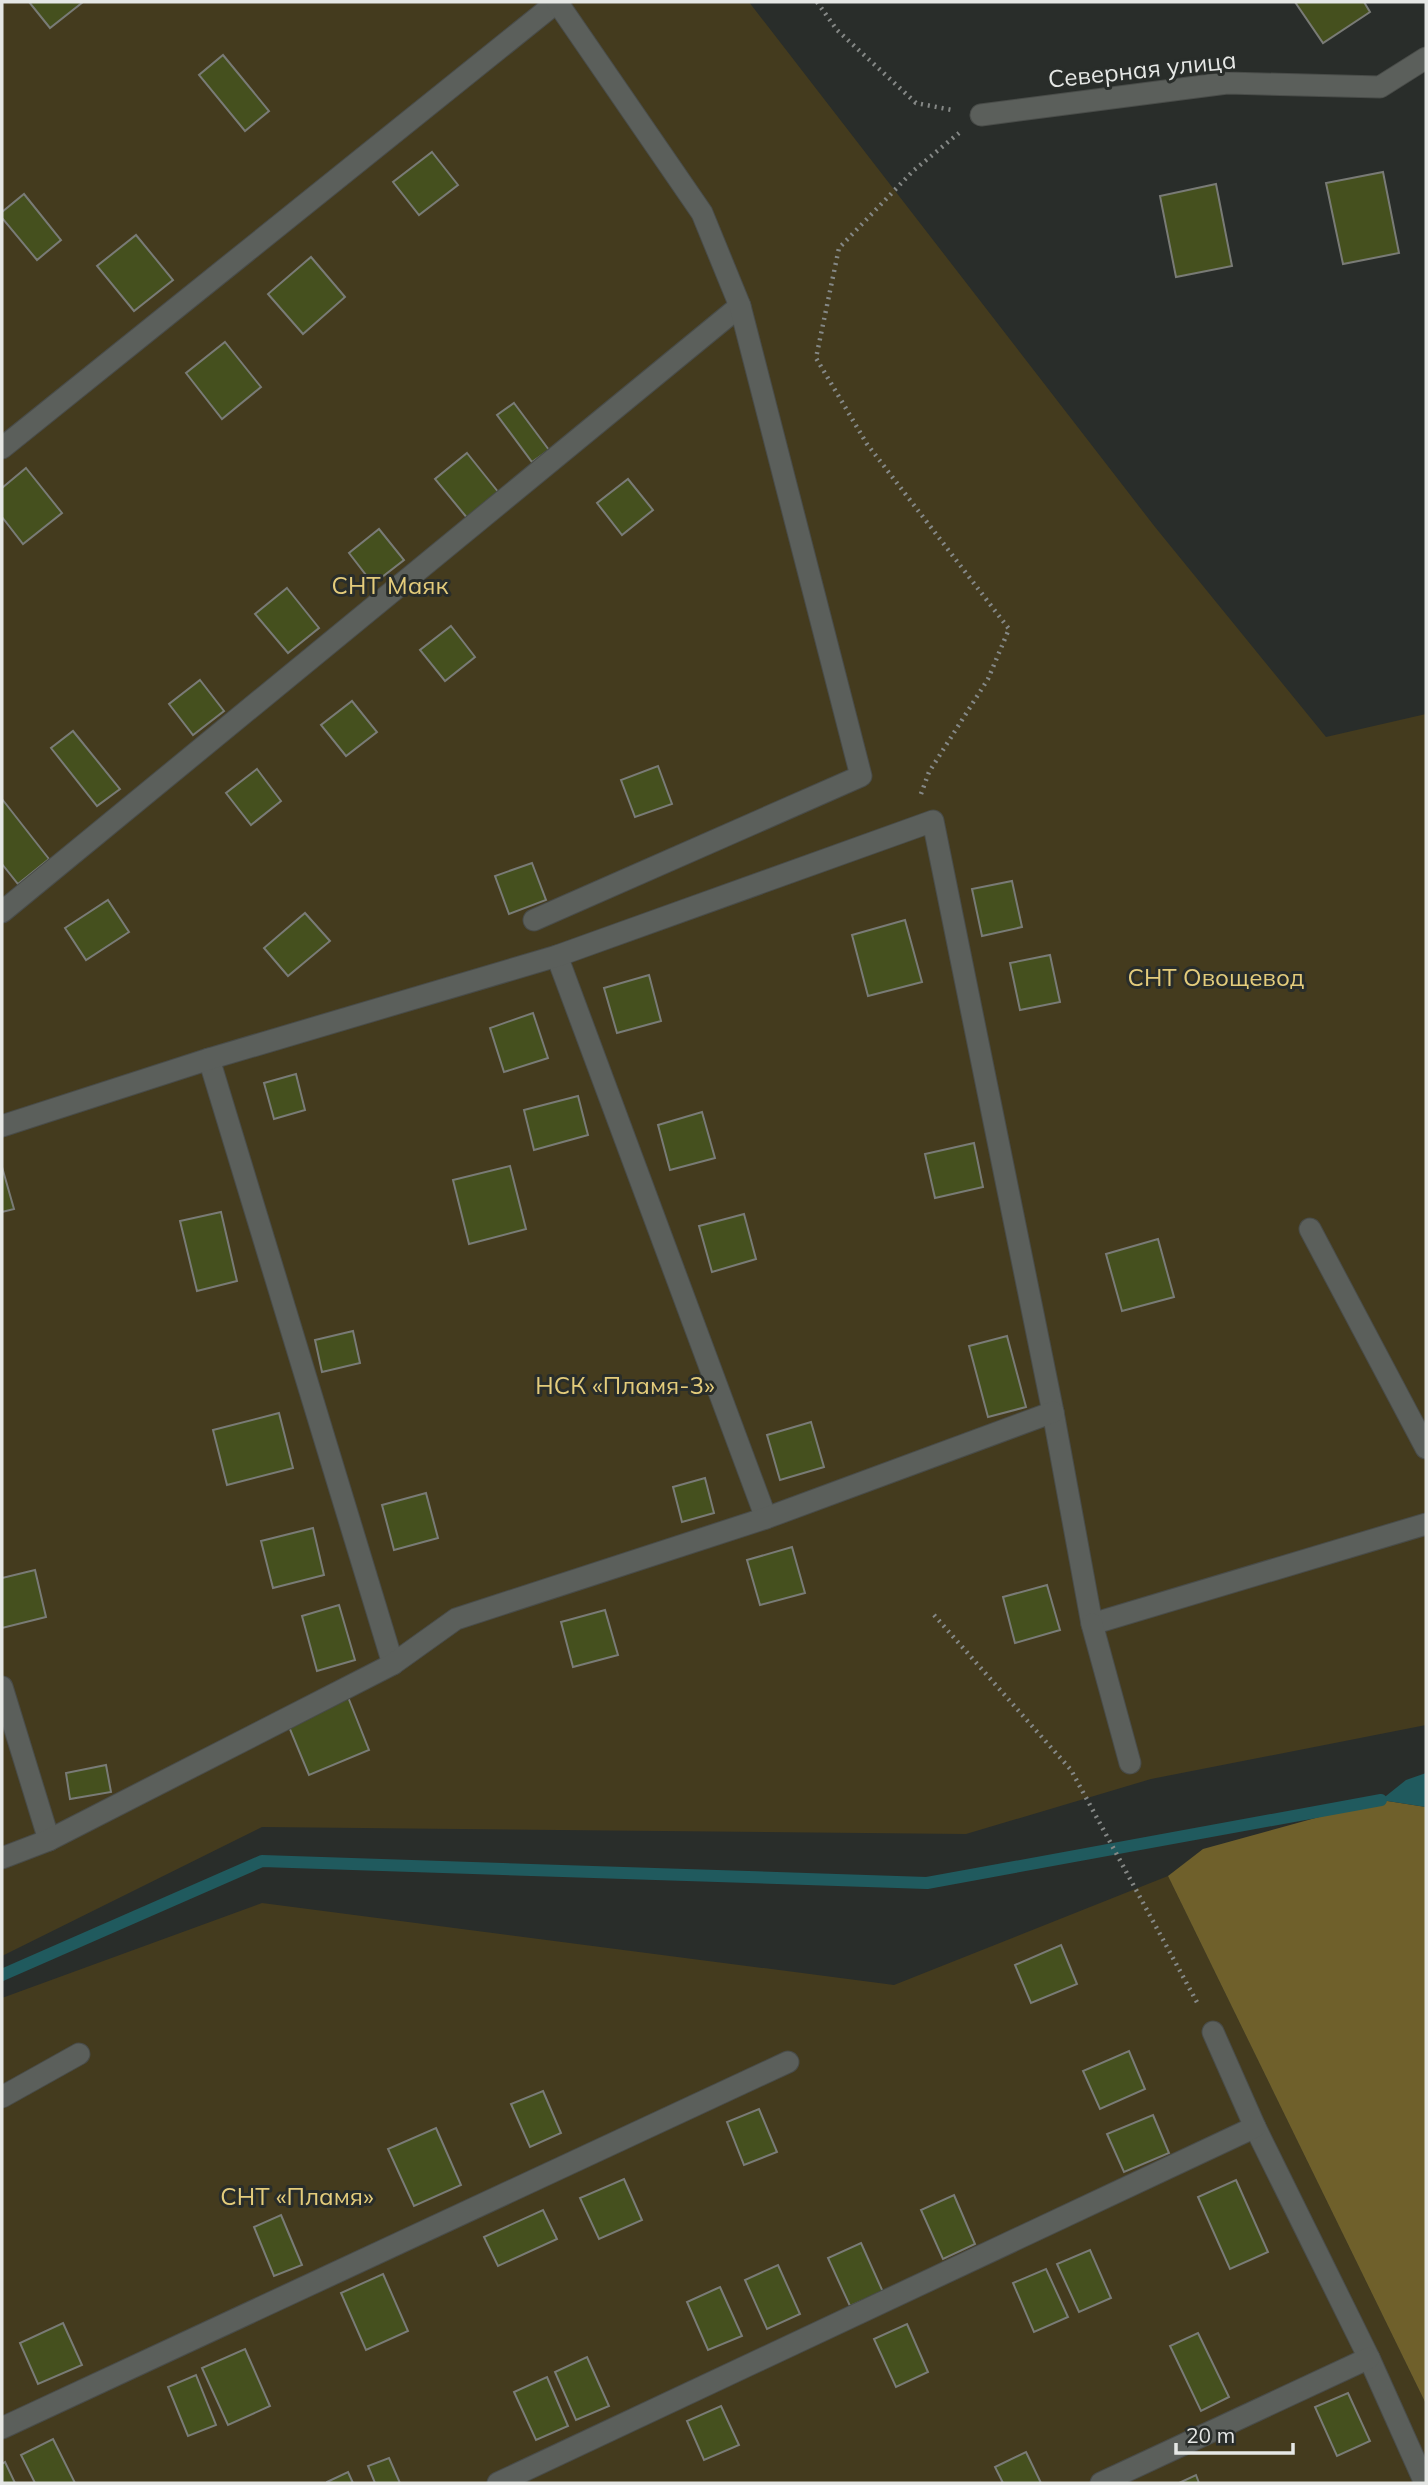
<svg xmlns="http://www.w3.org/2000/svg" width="1428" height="2485" viewBox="0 0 1428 2485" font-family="Mulish,sans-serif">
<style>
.green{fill:#443b1e}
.forest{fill:#6f602b}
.water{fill:#205a5e}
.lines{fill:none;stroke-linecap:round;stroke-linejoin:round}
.stream{stroke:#205a5e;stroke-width:12}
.building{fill:#45501e;stroke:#797b76;stroke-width:2}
.minor-casing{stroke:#494c49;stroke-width:23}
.path{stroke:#858886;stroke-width:4.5;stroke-dasharray:2 5;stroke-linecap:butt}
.minor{stroke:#5b5f5b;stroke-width:21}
.labels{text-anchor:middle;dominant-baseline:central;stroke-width:6;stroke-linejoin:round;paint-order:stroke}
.street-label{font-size:24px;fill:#e5e7e5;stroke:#292d2a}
.park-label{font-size:24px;fill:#e4cc7b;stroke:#292d2a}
</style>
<rect width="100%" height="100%" fill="#292d2a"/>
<g class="green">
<polygon points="2,2 749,2 1155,527 1326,737 1426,714 1426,1725 1151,1779 966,1834 262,1827 2,1956"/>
<polygon points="1168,1876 1426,2404 1426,2483 2,2483 2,1998 262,1903 894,1985"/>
</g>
<polygon class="forest" points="1381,1800 1426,1807 1426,2404 1168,1876 1203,1849"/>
<polygon class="water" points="1426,1773 1426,1807 1381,1800 1406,1780"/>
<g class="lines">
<polyline class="stream" points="2,1975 262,1861 927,1883 1381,1800"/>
</g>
<g class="building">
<polygon points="29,2 83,2 50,28"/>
<polygon points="1295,2 1364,2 1370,12 1323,43"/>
<polygon points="223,55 269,111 245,131 199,75"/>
<polygon points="432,152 458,185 419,215 393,182"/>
<polygon points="1383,172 1399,253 1343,264 1326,183"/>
<polygon points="1216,184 1232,266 1176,277 1160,196"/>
<polygon points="24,194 61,240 37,260 2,218 2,212"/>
<polygon points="136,235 173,280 134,311 97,266"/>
<polygon points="311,257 345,297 303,334 268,294"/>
<polygon points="225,342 261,387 222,419 186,373"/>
<polygon points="514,403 549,450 532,462 497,415"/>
<polygon points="467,453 499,493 468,519 435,479"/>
<polygon points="26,468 62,513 23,544 2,517 2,488"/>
<polygon points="628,479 653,510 622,535 597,503"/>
<polygon points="379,529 404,560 373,584 349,553"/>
<polygon points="287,588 319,628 288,653 255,614"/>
<polygon points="451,626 475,657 445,681 420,650"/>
<polygon points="200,680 224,711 193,735 169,704"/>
<polygon points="352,701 377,732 346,756 321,725"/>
<polygon points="73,731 120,789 97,806 51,748"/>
<polygon points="658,766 672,804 635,817 621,780"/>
<polygon points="257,769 281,801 251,825 226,793"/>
<polygon points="2,799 49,859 18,884 2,864"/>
<polygon points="532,863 546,900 509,914 495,876"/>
<polygon points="1012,881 1022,927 982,936 972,889"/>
<polygon points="108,900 129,932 86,960 65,928"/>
<polygon points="305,913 330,941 288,976 264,948"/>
<polygon points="905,920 922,982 868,996 852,935"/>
<polygon points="1050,955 1060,1002 1020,1010 1010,963"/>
<polygon points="649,975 661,1021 617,1033 604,988"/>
<polygon points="533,1013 548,1058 504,1072 490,1028"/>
<polygon points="296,1074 305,1110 274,1119 264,1083"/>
<polygon points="578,1096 588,1135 534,1150 524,1110"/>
<polygon points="702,1112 715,1158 670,1170 658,1125"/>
<polygon points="974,1143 983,1187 935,1198 925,1154"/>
<polygon points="510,1166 526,1229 469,1244 453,1180"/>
<polygon points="2,1167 14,1209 2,1212"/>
<polygon points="221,1212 237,1281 197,1291 180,1221"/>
<polygon points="744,1214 756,1259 712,1272 699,1226"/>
<polygon points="1158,1239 1174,1297 1122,1311 1106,1254"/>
<polygon points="353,1331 360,1363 322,1372 315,1340"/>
<polygon points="1007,1336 1026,1407 988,1417 969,1346"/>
<polygon points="279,1413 293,1468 227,1485 213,1430"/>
<polygon points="811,1422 824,1467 780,1480 767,1435"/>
<polygon points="705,1478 714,1513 682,1522 673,1487"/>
<polygon points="426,1493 438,1538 394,1550 382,1505"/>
<polygon points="313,1528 324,1575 273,1588 261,1541"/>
<polygon points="792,1547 805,1593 760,1605 747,1560"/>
<polygon points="35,1570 46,1617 2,1628 2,1578"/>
<polygon points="1047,1585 1060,1630 1015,1643 1003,1597"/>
<polygon points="339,1605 355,1660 317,1671 302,1616"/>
<polygon points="605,1610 618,1655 573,1667 561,1622"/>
<polygon points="348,1697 369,1750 309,1775 287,1722"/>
<polygon points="106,1765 111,1792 70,1799 66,1773"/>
<polygon points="1061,1945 1077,1984 1031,2003 1015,1965"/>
<polygon points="1129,2051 1145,2089 1100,2109 1083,2071"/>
<polygon points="543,2091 561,2133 530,2147 511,2104"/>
<polygon points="759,2109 777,2152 744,2165 727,2122"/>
<polygon points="1153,2115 1169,2153 1124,2172 1107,2134"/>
<polygon points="436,2128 461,2185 414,2206 388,2149"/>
<polygon points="624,2179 642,2220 599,2239 580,2198"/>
<polygon points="1236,2180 1268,2252 1230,2269 1198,2197"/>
<polygon points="954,2195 975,2244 943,2259 921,2210"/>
<polygon points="543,2210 557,2239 498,2266 484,2237"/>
<polygon points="281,2215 302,2265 274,2276 254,2227"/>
<polygon points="861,2243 883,2292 850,2306 828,2258"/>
<polygon points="1090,2250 1111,2298 1079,2312 1057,2264"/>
<polygon points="778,2265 800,2314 767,2329 745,2280"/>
<polygon points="1046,2269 1068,2317 1034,2332 1013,2283"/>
<polygon points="383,2274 408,2331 366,2350 341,2293"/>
<polygon points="720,2287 742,2336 708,2350 687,2302"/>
<polygon points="63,2323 82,2365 38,2384 20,2343"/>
<polygon points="907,2324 928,2372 896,2387 874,2339"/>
<polygon points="1198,2333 1229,2397 1201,2411 1170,2346"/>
<polygon points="245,2349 270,2406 228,2425 202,2368"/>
<polygon points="587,2357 609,2406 576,2420 555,2372"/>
<polygon points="196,2375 216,2425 188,2436 168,2387"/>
<polygon points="547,2377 568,2426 536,2440 514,2392"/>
<polygon points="1348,2393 1370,2441 1337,2456 1315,2407"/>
<polygon points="721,2406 739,2445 704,2460 687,2421"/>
<polygon points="53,2439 75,2483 35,2483 21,2455"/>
<polygon points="1026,2452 1041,2483 1003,2483 995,2467"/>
<polygon points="389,2458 400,2483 375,2483 368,2466"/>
<polygon points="5,2462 15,2483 2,2483 2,2464"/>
<polygon points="348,2472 353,2483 327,2483 327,2482"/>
<polygon points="1196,2475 1199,2483 1179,2483"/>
</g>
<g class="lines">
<g class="minor-casing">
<g id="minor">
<polyline points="981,115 1227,83 1380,87 1426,58"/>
<polyline points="2,448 557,2"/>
<polyline points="2,912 740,306"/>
<polyline points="534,920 861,776 740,306 702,213 557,2"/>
<polyline points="557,956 766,1518"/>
<polyline points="209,1059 393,1664"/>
<polyline points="2,1126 209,1059 557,956 933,821 1053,1412 1092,1624 1426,1524"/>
<polyline points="1310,1229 1426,1448"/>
<polyline points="1092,1624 1130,1763"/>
<polyline points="2,1687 49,1840"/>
<polyline points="2,1858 49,1840 393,1664 456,1619 766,1518 1053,1412"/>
<polyline points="2,2097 79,2054"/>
<polyline points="1255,2127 1369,2358 1425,2483"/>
<polyline points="2,2428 788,2062"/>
<polyline points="498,2483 1255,2127 1213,2032"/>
<polyline points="1101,2483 1369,2358"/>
</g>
</g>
<g class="path">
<polyline points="817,2 837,30 916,103 952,110"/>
<polyline points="921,794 929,772 988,679 1009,629 867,444 816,358 839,248 913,171 959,133"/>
<polyline points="934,1615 1071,1770 1199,2006"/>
</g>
<use href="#minor" class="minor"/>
</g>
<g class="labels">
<g class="street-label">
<text transform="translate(1142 69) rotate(-6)">Северная улица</text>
</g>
<g class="park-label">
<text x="390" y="585">СНТ Маяк</text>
<text x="1216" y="977">СНТ Овощевод</text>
<text x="625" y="1385">НСК «Пламя-3»</text>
<text x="297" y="2196">СНТ «Пламя»</text>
</g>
</g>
<rect width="1428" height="2485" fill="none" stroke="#e5e7e5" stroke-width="7"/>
<path d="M1176 2443v10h117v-10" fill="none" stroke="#e5e7e5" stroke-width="3.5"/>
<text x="1186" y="2443" font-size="21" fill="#e5e7e5" stroke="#292d2a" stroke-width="5" paint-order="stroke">20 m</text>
</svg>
